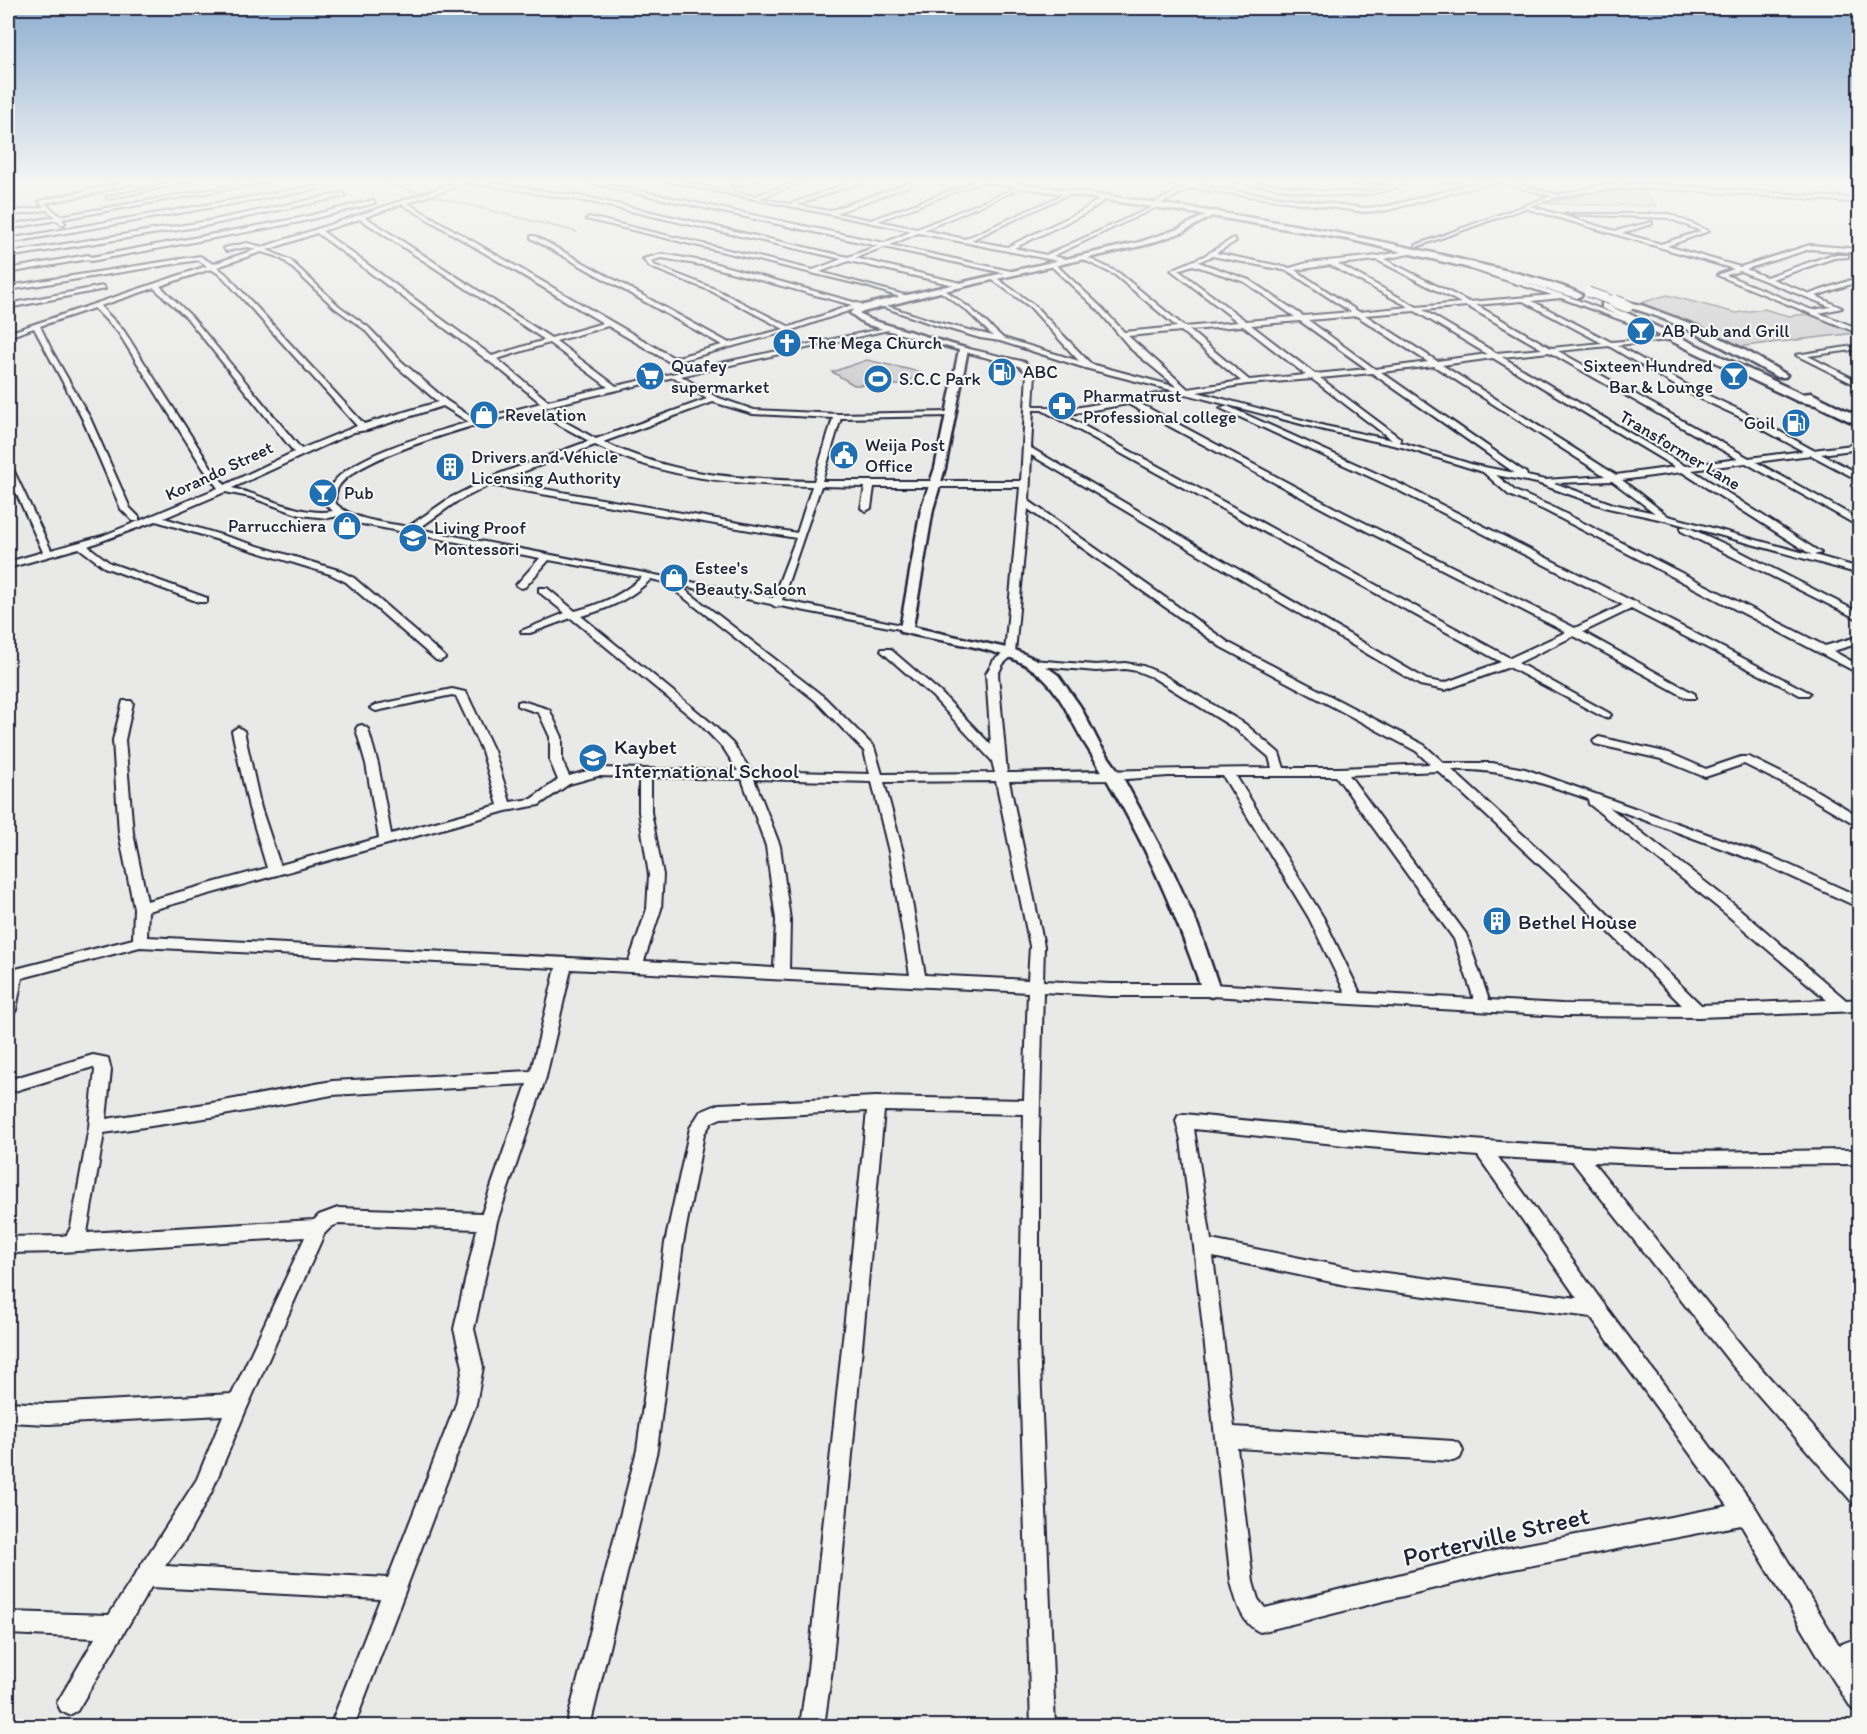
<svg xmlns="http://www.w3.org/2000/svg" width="1867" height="1734" viewBox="0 0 1867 1734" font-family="Itim,sans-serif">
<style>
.green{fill:#ccccce;stroke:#777784;stroke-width:1.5}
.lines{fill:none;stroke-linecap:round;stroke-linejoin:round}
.stream{stroke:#71717f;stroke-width:1.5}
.minor-casing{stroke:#22223b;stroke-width:4}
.tertiary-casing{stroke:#22223b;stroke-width:5}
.trunk-casing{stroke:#22223b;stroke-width:5}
.minor{fill:#f6f6f2;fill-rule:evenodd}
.tertiary{fill:#f6f6f2;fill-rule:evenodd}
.trunk{fill:#f6f6f2;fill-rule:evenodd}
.trunk-bridge-far1-casing{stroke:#22223b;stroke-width:11;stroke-linecap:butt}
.trunk-bridge-casing{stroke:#22223b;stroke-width:14;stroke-linecap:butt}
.trunk-bridge-far1{stroke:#f6f6f2;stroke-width:9}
.trunk-bridge{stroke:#f6f6f2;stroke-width:12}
.labels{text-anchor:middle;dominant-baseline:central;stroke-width:4.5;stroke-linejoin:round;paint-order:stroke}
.far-poi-label{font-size:18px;fill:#22223b;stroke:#f6f6f2;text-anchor:start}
.far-street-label{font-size:18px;fill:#22223b;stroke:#f6f6f2}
.poi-label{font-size:21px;fill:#22223b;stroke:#f6f6f2;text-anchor:start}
.near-street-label{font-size:26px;fill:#22223b;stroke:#f6f6f2}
</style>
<rect width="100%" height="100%" fill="#e9e9e7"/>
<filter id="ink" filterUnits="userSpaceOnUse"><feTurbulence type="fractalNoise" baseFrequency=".0167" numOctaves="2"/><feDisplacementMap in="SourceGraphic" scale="12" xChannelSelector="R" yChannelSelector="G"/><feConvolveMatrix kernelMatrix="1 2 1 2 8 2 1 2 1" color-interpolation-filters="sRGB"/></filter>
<g filter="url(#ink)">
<g class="green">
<polygon points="1603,189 1640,190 1657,206 1545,204"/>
<polygon points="1667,295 1736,313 1764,309 1789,316 1808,314 1856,333 1737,347 1688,323 1637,304"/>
<polygon points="867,360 920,372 905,385 854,385 832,372"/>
</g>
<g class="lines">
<g class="stream">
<polyline points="367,179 422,193"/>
<polyline points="429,195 577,232"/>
</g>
<g class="minor-casing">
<g id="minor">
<polygon points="139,179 147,179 88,195 45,203 60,216 272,179 276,180 62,219 65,223 62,225 57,220 8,229 8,225 55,217 47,210 8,216 8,212 44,207 39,201"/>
<polygon points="190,179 198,179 109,199 106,197"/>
<path d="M467,179L590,198L848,257L878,246L590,183L593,181L884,243L912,231L656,179H665L754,196L805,179H811L760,198L790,204L862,179H868L797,205L829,211L921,179H927L836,213L871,220L983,179V181L878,221L917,229L1023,185V187L924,230L965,239L1069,192V194L971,240L1007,247L1082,211L1105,195H1109V197L1086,213L1014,248L1046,255L1157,205V207L1053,256L1065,259L1063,262L918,233L890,245L1015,272L1013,275L884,247L855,258L965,284L963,287L849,261L820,272L908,296L906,299L866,286L586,219L589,217L813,270L842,259L590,202L469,182L407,203L674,358L722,345L531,238V236H535L729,343L784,329L711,291L650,267L643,259L662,254L713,263L868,306V308L860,307L792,330L679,361L693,369L890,327L888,330L681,376L716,397L754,410L838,414L950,412L954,414L950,416L841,418L822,481H1021L1027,373L1019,366L961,351V347L1025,362L1035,373L1033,406H1043L1057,411L1175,391L1085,368L1000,341L980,338L932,324L878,305V303L936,322L993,336L967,311L937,289L942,288L971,309L1003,338L1079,361L1030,307L990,278L995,277L1034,305L1091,364L1177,387L1132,350L1098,310L1049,264L1054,263L1102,308L1124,332L1177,327L1115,275L1080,258V256H1084L1119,273L1185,327L1238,322L1171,270L1204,256L1234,238L1236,241L1216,253L1290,268L1307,263L1378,256L1418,249L1420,252L1384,259L1469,302L1552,295L1468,268L1470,265L1564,295L1651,328L1646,329L1561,298L1532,301L1611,342L1671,337L1673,338L1669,340L1617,345L1692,388L1744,412L1813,450L1860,444V449L1821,454L1860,474V481L1811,455L1756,462L1860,520V527L1746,463L1692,470L1821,553L1814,555L1860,568V574L1668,521L1608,508L1537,483L1496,475L1515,491L1550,506L1825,646L1860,636V643L1833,651L1860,666V674L1544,510L1509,495L1483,472L1402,447L1324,430L1186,394L1137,402L1335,508L1575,628L1623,605L1392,487L1220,408L1227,406L1398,483L1632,601L1637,602L1638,604L1810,693L1808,695H1800L1631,609L1583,632L1695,694V698H1687L1574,636L1518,663L1609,713L1611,715L1609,717L1605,718L1509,667L1445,690L1420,685L1031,455L1029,501L1229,643L1424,745L1444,763H1492L1525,769L1774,858L1860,897V908L1764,864L1609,807L1736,906L1846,1000L1860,999V1011L1698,1017L1562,1016L1211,996H1110L1043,992L1039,1140V1343L1055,1726H1031L1019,1343L1024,1114L884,1111L832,1669L824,1726H800L808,1669L867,1111L721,1118L712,1122L704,1134L683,1243L657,1450L590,1726H566L637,1450L665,1243L690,1128L700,1112L719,1104L876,1097L1024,1100L1028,992L571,969L546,1077L497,1221L474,1329L483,1367L476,1404L354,1726H330L380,1599L151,1587L77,1711L69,1715L61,1711L57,1703L95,1638L8,1634V1612L109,1615L197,1479L223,1415L48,1424L8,1422V1402L48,1404L232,1394L305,1237L61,1252L8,1253V1237L61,1236L67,1235L71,1227L89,1127L95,1070L93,1067L8,1093V1080L93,1055L108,1058L111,1070L106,1119L218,1102L332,1081L531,1071L556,968L140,947L22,978L16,1010L13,1014L8,1016V971L133,939L134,908L119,833L113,740L123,701H131L133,703L125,740L133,833L147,901L267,868L249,808L232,731L238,727L244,731L261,808L280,865L379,838L366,764L356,729L358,726L362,725L368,729L378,764L391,834L498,805L482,751L456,696L452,695L376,711L370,708L376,705L452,689L465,692L467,694L494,751L510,802L531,799L558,780L550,761V737L539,713L518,706V702L522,701L548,709L550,711L562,737V761L569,776L598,768L738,771L724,749L701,725L571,618L530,633H522L521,631L565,613L539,592V588H547L575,611C601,604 621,596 642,577L549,560L525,587L521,588L516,585L540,558L357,523L339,516L328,518L300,515L250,497L225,492L164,518L338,570L354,578L444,656L445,658L440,661L436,660L346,582L330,574L156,521L88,546L110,563L207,598V602H199L104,567L79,548L8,568V562L43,552L8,475V465L12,467L51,550L102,536L139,521H133L121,509L82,418L34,328L8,337V333L207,266L199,260L8,290V286L200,256L213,264L257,249L247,247L226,251L224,248L247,243L263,247ZM402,204L603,323L551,338L365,217ZM360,219L545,340L492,356L322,231ZM317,233L502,371L541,403L476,420L447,401L401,361L368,327L339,306L290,260L267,250ZM261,252L276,256L286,262L335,308L364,329L395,365L438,402L364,424L226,274L217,267ZM1212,256L1288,271L1351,312L1303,316L1249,280L1198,262ZM662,258L712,267L852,305L790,327L715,289L654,265L650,261ZM1377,260L1461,303L1417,307L1338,264ZM1193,265L1245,282L1295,317L1246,321L1178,270ZM1330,265L1409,307L1359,312L1295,270ZM211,269L222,276L357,426L301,449L191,316L160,286ZM154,288L187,318L294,452L225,485L211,467L124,331L100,306ZM1523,301L1602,343L1551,348L1476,305ZM1467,306L1542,349L1496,353L1423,310ZM94,308L118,332L203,468L218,488L139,521V517L130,508L90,418L53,353L40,326ZM1415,311L1487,354L1437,361L1365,315ZM1357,316L1428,362L1375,369L1308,320ZM1300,321L1367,369L1315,374L1251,325ZM608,326L685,371L616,386L556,341ZM1243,326L1306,375L1249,380L1189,330ZM1181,331L1241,381L1188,389L1128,336ZM549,343L608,387L548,401L497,359ZM1609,346L1686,392L1738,416L1803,451L1749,458L1558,351ZM1549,352L1738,459L1685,466L1502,357ZM1493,358L1675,467L1616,475L1442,365ZM1434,366L1605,476L1545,480L1527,476L1526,473L1381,372ZM1372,373L1515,473L1474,465L1400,442V438L1320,378ZM674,377L707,399L596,439L540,408ZM1312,379L1392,440L1325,426L1197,392L1247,384ZM713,402L753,414L833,418L814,481C734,479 677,476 603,442ZM1128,404L1329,512L1566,632L1510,658L1064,415ZM443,406L469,422C433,433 355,454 333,483C327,490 326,497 326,505L333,511C302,517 263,495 232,488L354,432L367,430ZM532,410L589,441L496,475L450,498L408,527C384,522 355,521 336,504C335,498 335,492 339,486C361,454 492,420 532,410ZM1033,410H1042L1053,416L1501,662L1444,683L1427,680L1031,448ZM595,445C668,480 732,484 812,486L797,533L498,481ZM1682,472L1812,555L1668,516L1622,480ZM1612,481L1655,513L1613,504L1554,483ZM490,485L796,538L773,598L418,529L456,502ZM821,486L865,487L861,508L866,511L871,508L874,487H1020L1005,652L994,660L986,674L991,745L940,692L890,649H882L881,651L932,696L992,761L995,773L882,774L874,747L824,697L679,585L771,604L776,607L780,606L910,631L911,629L906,626L782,600ZM1028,509L1221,647L1416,751L1430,764L1340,768H1284L1279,753L1245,724L1160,673L1143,666L1125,663L1096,665L1032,660L1028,661V665L1096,671L1125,669L1137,671L1152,677L1237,730L1269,757L1272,768C1184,768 1095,772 1007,773L998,674L1003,664L1015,653ZM651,579L664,582L816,701L864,751L870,774L751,771L733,744L709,721L581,616C609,609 630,599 651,579ZM1452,770C1500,768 1543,783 1588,799L1589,804L1726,914L1827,1000L1701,1005L1579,886ZM1438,771L1569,892L1682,1005L1562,1004L1489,1000L1466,934L1349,775ZM598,776L639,777V812L649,875L647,909L629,961L147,937L148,911L506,811L539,805L569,784ZM1168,776H1223L1309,918L1345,992L1211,984H1110L1043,981L1044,946L1009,781L1114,780ZM1236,776H1336L1454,939L1474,999L1360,993L1323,917ZM651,777L742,779L766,846L776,920L774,968L644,961L661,909L663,875L651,812ZM754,779L872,782L889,852L910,975L789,969L790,920L780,846ZM996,781L1030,946L1028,980L925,975L903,852L884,782ZM527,1084L482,1213L338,1208L319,1215L314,1220L87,1233L104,1133L218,1116L332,1095ZM338,1224L477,1229L454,1329L463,1367L456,1404L388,1578L165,1566L186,1538L211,1493L246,1410L324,1234L331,1227Z"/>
<polygon points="752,179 759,179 735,187 730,186"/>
<path d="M1131,179L1189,185L1202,179H1207L1196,186L1365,208L1388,206L1465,186L1428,179L1470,185L1500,179L1558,195L1603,185L1652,184L1860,199V203C1815,199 1771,196 1726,193C1660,188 1594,182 1530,206L1615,231L1652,222V224L1622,233L1661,244L1701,231L1668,218L1566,214H1669L1709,231L1667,246L1740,267L1810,245L1860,249V253L1810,249L1746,269L1766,277L1831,255H1848V257L1834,258L1772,279L1810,294L1860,277V281L1816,296L1842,308L1819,313L1860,329V334L1717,275L1734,269L1525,208L1416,247V245L1551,196L1497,181L1388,210L1365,212L1191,188L1158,205L1156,202L1185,187ZM1740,271L1831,307L1812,310L1726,275Z"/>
<path d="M1225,179H1236L1319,191L1355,192L1376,191L1407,179H1413C1369,206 1314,194 1267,186C1254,184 1237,184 1225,179Z"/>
<polygon points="1326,179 1338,179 1387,186 1384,188"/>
<polygon points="1855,179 1860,179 1860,181"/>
<polygon points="316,186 318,189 8,243 8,239"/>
<polygon points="343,193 345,196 209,225 8,257 8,253 209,221"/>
<polygon points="373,200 375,203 300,222 91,261 88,259 8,273 8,269 88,255 91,257 300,218"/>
<polygon points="103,286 105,289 8,308 8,304"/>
<polygon points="1860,345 1860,349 1808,356 1860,382 1860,387 1796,355"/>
<polygon points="1681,527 1687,527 1727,545 1860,613 1860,620 1681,531"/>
<polygon points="1599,737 1669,753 1706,769 1741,757 1749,757 1812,788 1860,817 1860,827 1804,794 1744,764 1705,777 1661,759 1595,744 1593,741"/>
<path d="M1184,1114C1345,1131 1506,1145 1669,1151C1732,1153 1796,1150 1860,1150V1164L1671,1165L1593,1162L1746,1351L1860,1480V1506L1853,1503L1732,1365L1572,1161L1498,1157L1603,1303L1754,1505L1839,1645L1860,1637V1660L1850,1663L1860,1678V1713L1852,1709L1825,1667L1741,1525L1503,1571L1260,1632C1241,1624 1236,1600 1231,1582L1194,1247L1181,1140L1176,1121L1178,1116ZM1194,1129L1344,1145L1478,1156L1577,1298L1355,1269L1211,1240ZM1213,1257L1355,1287L1591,1317L1728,1506L1503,1549L1265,1608L1258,1599L1253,1582L1237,1448L1453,1461L1460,1458L1463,1451L1460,1444L1453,1441L1234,1427Z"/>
</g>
</g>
<g class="tertiary-casing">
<path id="tertiary" d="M1214,211L1219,212L1183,232L1145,245L936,293L859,313L871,320L968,349L945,468L933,509L913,627L1015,650L1037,660L1058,675L1080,706L1100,745L1122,776L1170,865L1198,926L1220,990L1217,995L1211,997L1205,995L1202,990C1172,901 1137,826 1087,747C1068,717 1060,687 1029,667C998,647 938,641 901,632L900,629L921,509L935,468L959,350L865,324L850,313L856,307L885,300L1140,242L1178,229Z"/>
</g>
<g class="trunk-casing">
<g id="trunk">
<path d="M965,179H983C1152,202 1321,224 1487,266C1505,270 1570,286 1582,295L1577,298L1499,275L1352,240L1199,214Z"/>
<path d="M1620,300L1644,306L1697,326L1750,353L1787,375L1785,377H1777C1745,359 1648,303 1614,307L1802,394L1811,393L1860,417V426L1816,405L1797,401L1602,308V303Z"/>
</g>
</g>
<use href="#minor" class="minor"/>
<use href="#tertiary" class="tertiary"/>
<use href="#trunk" class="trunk"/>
<g class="trunk-bridge-far1-casing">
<polyline id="trunk-bridge-far1" points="1588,292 1619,303"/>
</g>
<g class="trunk-bridge-casing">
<polyline id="trunk-bridge" points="1614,301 1627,306"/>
</g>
<use href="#trunk-bridge-far1" class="trunk-bridge-far1"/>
<use href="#trunk-bridge" class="trunk-bridge"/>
</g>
</g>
<linearGradient id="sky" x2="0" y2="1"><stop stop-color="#8daed0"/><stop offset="0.43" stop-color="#f5f5f4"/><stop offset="1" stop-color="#f5f5f4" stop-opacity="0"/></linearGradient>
<rect width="1867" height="421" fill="url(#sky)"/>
<defs>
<g id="bar-disc" transform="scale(1.5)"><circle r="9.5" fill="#1f6fb2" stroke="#f6f6f2"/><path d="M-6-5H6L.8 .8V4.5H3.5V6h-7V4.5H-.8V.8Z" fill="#fff"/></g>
<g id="church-disc" transform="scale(1.5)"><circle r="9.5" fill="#1f6fb2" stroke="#f6f6f2"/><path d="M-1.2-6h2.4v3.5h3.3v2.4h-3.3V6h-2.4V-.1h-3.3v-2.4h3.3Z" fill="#fff"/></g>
<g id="fuel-disc" transform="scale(1.5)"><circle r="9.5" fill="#1f6fb2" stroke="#f6f6f2"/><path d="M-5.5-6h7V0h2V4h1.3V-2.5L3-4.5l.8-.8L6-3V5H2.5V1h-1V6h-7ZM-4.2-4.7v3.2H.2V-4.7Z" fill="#fff"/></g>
<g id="supermarket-disc" transform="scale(1.5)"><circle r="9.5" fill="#1f6fb2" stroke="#f6f6f2"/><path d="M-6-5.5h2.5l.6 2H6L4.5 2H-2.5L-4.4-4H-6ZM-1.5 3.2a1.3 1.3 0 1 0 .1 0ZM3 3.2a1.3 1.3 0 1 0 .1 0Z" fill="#fff"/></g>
<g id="stadium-disc" transform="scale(1.5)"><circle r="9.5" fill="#1f6fb2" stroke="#f6f6f2"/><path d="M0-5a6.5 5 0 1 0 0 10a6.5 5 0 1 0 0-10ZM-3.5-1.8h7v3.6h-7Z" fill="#fff"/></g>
<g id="pharmacy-disc" transform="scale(1.5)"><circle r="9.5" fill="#1f6fb2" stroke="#f6f6f2"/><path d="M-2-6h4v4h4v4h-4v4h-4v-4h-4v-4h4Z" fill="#fff"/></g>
<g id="shop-disc" transform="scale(1.5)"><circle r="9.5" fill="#1f6fb2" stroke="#f6f6f2"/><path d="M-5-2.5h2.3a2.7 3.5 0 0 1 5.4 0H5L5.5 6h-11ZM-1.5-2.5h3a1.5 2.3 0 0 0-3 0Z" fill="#fff"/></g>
<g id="civic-disc" transform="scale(1.5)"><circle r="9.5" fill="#1f6fb2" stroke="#f6f6f2"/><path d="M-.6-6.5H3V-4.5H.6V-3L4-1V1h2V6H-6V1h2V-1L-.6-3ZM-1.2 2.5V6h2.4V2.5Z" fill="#fff"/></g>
<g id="building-disc" transform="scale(1.5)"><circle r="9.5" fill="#1f6fb2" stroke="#f6f6f2"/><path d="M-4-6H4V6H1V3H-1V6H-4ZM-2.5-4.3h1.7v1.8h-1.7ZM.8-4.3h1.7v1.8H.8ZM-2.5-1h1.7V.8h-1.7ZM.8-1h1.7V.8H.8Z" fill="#fff"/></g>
<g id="school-disc" transform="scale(1.5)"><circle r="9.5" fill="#1f6fb2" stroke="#f6f6f2"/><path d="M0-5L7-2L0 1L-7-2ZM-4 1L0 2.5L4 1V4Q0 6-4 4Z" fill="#fff"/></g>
</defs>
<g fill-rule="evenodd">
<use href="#bar-disc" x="1641" y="331"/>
<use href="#church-disc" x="787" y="343"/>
<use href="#fuel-disc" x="1002" y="372"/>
<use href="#supermarket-disc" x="650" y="376"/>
<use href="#bar-disc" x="1734" y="376"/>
<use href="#stadium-disc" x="878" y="379"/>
<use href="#pharmacy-disc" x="1062" y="406"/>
<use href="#shop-disc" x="484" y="415"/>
<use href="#fuel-disc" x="1796" y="423"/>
<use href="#civic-disc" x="844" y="455"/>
<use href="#building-disc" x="450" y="467"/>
<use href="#bar-disc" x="323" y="493"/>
<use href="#shop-disc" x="347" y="526"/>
<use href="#school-disc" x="413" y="538"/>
<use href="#shop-disc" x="674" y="578"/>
<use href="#school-disc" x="593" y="758"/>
<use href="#building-disc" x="1497" y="921"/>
</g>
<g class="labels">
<g class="far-poi-label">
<text x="1662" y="331">AB Pub and Grill</text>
<text x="808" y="343">The Mega Church</text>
<text x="671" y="366">Quafey<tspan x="671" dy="21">supermarket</tspan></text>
<text x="1713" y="366" text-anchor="end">Sixteen Hundred<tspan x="1713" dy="21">Bar &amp; Lounge</tspan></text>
<text x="1023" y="372">ABC</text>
<text x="899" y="379">S.C.C Park</text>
<text x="1083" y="396">Pharmatrust<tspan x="1083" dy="21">Professional college</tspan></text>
<text x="505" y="415">Revelation</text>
<text x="1775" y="423" text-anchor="end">Goil</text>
<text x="865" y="445">Weija Post<tspan x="865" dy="21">Office</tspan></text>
<text x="471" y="457">Drivers and Vehicle<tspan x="471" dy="21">Licensing Authority</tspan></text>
<text x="344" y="493">Pub</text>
<text x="326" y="526" text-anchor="end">Parrucchiera</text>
<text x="434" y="528">Living Proof<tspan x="434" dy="21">Montessori</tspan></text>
<text x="695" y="568">Estee's<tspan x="695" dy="21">Beauty Saloon</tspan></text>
</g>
<g class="far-street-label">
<text transform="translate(1680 450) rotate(31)">Transformer Lane</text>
<text transform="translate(219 471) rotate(-25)">Korando Street</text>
</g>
<g class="poi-label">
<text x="614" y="746">Kaybet<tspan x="614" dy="24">International School</tspan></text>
<text x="1518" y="921">Bethel House</text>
</g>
<g class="near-street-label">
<text transform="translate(1496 1536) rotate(-13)">Porterville Street</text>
</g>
</g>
<rect width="1867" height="1734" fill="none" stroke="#f6f6f2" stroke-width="30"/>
<rect x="15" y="15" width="1837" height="1704" fill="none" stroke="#22223b" stroke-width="2" filter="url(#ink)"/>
</svg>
